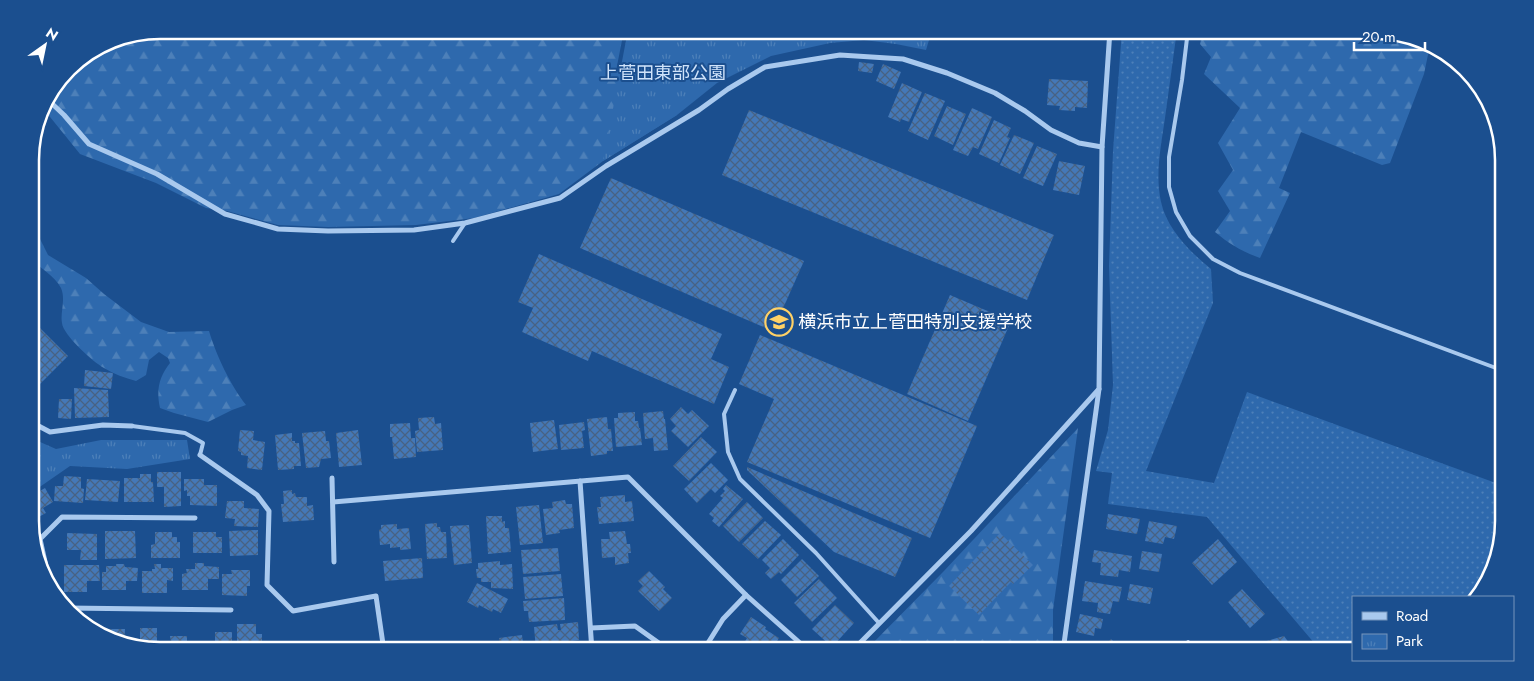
<svg xmlns="http://www.w3.org/2000/svg" width="1534" height="681" viewBox="0 0 1534 681" font-family="Jost,'Noto Sans JP',sans-serif">
<style>
.grass{fill:url(#grass-dots)}
.forest{fill:url(#forest-firs)}
.park{fill:url(#park-tufts)}
.building{fill:url(#building-cross-hatch)}
.lines{fill:none;stroke-linecap:round;stroke-linejoin:round}
.lane{stroke:#a9c9ee;stroke-width:4}
.street{stroke:#a9c9ee;stroke-width:5}
.labels{text-anchor:middle;dominant-baseline:central;stroke-width:4;stroke-linejoin:round;paint-order:stroke}
.park-label{font-size:18px;fill:#cfe3fa;stroke:#1b4f8f}
.poi-label{font-size:18px;fill:#fff;stroke:#1b4f8f;text-anchor:start}
.rim{fill:none;stroke:#fff;stroke-width:2.5}
</style>
<defs>
<pattern id="grass-dots" width="8" height="8" patternUnits="userSpaceOnUse" patternTransform="scale(1.25)"><rect width="8" height="8" fill="#2e69ad"/><path d="M2 2h.1M6 6h.1" fill="none" stroke="#4d80b9" stroke-width="1.8" stroke-linecap="round"/></pattern>
<pattern id="forest-firs" width="22" height="20" patternUnits="userSpaceOnUse" patternTransform="scale(1.25)"><rect width="22" height="20" fill="#2e69ad"/><path d="M5 1l3.5 6h-7zM16 11l3.5 6h-7z" fill="#4d80b9"/></pattern>
<pattern id="park-tufts" width="24" height="20" patternUnits="userSpaceOnUse" patternTransform="scale(1.25)"><rect width="24" height="20" fill="#2e69ad"/><path d="M3 7l-1-3M5 7V3M7 7l1-3M15 17l-1-3M17 17v-4M19 17l1-3" fill="none" stroke="#4d80b9"/></pattern>
<pattern id="building-cross-hatch" width="8" height="8" patternUnits="userSpaceOnUse" patternTransform="scale(1.25)"><rect width="8" height="8" fill="#4478b7"/><path d="M0 0l8 8M0 8l8-8" fill="none" stroke="#486282"/></pattern>
</defs>
<rect width="100%" height="100%" fill="#1b4f8f"/>
<path class="grass" d="M1122,30H1177C1173,59 1169,89 1165,118C1161,146 1155,174 1161,202C1167,229 1190,252 1211,269L1213,303L1146,471L1214,483L1247,392L1504,486V522L1494,571L1474,597H1353V644L1334,651H1321L1207,517L1108,504L1112,473L1096,471L1108,430L1113,385L1109,266L1113,151Z"/>
<g class="forest">
<polygon points="159,30 624,30 616,71 631,74 666,97 677,115 603,161 559,194 474,218 416,225 328,227 278,225 227,211 206,208 156,183 80,154 42,107 43,102 74,62 110,40"/>
<path d="M1203,30H1375L1424,40L1430,45L1424,74L1390,163L1382,165L1301,132L1279,188L1290,193L1260,258C1243,252 1229,244 1215,232L1230,211L1218,191L1233,170L1218,143L1240,108L1204,74L1211,57L1200,44Z"/>
<path d="M32,237H39L48,255L86,278L104,294L141,322L169,332L209,331C216,355 231,386 246,405L232,410L208,422L174,413L160,408C156,390 159,377 170,363L168,358L159,352L149,360L146,375L136,381C125,378 114,374 104,368C93,362 63,335 62,323C60,312 66,300 61,288C55,276 40,268 31,259Z"/>
<polygon points="1078,428 1053,610 1053,651 865,651 943,572"/>
</g>
<g class="park">
<polygon points="628,30 932,30 926,50 896,44 864,40 830,43 771,56 717,83 677,115 603,161"/>
<polygon points="31,438 56,449 101,440 187,440 190,459 127,469 70,466 31,493"/>
</g>
<g class="building">
<polygon points="859,62 874,64 872,73 858,71"/>
<polygon points="883,64 901,72 894,89 876,81"/>
<polygon points="1049,79 1088,81 1087,108 1075,107 1075,111 1059,110 1060,106 1047,105"/>
<polygon points="902,83 922,92 909,122 901,119 900,122 888,117"/>
<polygon points="925,93 945,101 928,140 908,131"/>
<polygon points="947,106 966,114 953,145 934,136"/>
<polygon points="972,108 992,117 978,149 973,147 968,156 953,150"/>
<polygon points="749,110 1054,235 1027,300 722,175"/>
<polygon points="994,120 1011,128 1007,137 1010,138 999,163 979,154"/>
<polygon points="1014,135 1034,143 1020,174 1000,165"/>
<polygon points="1037,146 1057,154 1043,186 1023,178"/>
<polygon points="1059,161 1085,166 1079,195 1053,190"/>
<polygon points="611,178 804,261 773,331 580,248"/>
<polygon points="539,254 722,334 711,359 729,367 714,404 592,351 588,361 522,332 533,308 518,302"/>
<polygon points="950,295 1011,321 968,421 907,394"/>
<polygon points="31,319 68,356 38,386 31,379"/>
<polygon points="760,335 977,426 930,538 747,462 774,399 739,384"/>
<polygon points="85,370 113,373 111,389 84,386"/>
<polygon points="74,388 108,390 109,417 75,418"/>
<polygon points="59,399 72,399 71,419 58,418"/>
<polygon points="681,407 688,414 692,410 709,426 688,447 671,431 676,426 670,419"/>
<polygon points="663,411 664,419 665,419 668,450 654,451 653,438 645,439 643,413"/>
<polygon points="635,412 635,421 638,421 639,428 640,428 642,445 616,447 614,418 618,418 618,413"/>
<polygon points="434,417 435,424 441,423 443,450 417,452 415,431 419,430 418,418"/>
<polygon points="607,417 608,429 611,429 613,451 607,451 607,454 591,456 587,419"/>
<polygon points="554,420 558,449 533,452 530,423"/>
<polygon points="584,422 585,430 582,431 584,448 561,450 559,425"/>
<polygon points="410,423 411,438 415,438 416,457 394,459 392,437 390,437 390,424"/>
<polygon points="240,430 254,431 253,440 265,442 262,470 247,468 248,456 241,455 241,452 238,451"/>
<polygon points="358,430 362,465 339,467 336,433"/>
<polygon points="325,431 326,441 329,441 331,458 321,459 319,467 306,468 302,433"/>
<polygon points="292,433 292,441 295,441 295,443 299,443 301,466 294,466 294,469 278,470 275,435"/>
<polygon points="701,437 717,452 689,481 673,466"/>
<polygon points="711,463 728,480 715,493 711,489 697,503 684,489"/>
<polygon points="747,467 912,538 895,577 834,552 747,470"/>
<polygon points="157,472 181,472 181,506 164,507 164,487 157,487"/>
<polygon points="140,474 151,474 151,482 153,482 154,502 124,502 124,478 140,478"/>
<polygon points="64,476 81,477 81,488 84,489 83,503 54,501 55,486 63,486"/>
<polygon points="87,479 120,481 118,502 85,500"/>
<polygon points="184,479 204,479 204,485 217,485 217,506 190,505 190,496 187,496 187,490 184,491"/>
<polygon points="726,485 743,499 719,527 712,521 714,518 709,514 723,498 720,496 725,491 723,489"/>
<polygon points="45,488 53,502 43,508 46,513 31,521 31,496"/>
<polygon points="292,490 292,494 295,493 296,497 307,497 307,506 313,505 314,520 283,522 281,504 284,504 283,491"/>
<polygon points="625,495 625,502 632,501 634,521 599,524 597,507 601,507 600,497"/>
<polygon points="565,500 566,504 572,504 574,528 559,530 560,533 546,535 543,509 553,508 552,502"/>
<polygon points="227,501 244,501 244,508 259,509 258,527 234,526 235,519 225,518"/>
<polygon points="747,502 763,518 739,542 723,526"/>
<polygon points="539,505 543,543 520,545 516,507"/>
<polygon points="1108,514 1140,519 1137,534 1106,529"/>
<polygon points="486,516 502,516 502,522 505,521 505,528 509,528 511,552 488,554"/>
<polygon points="765,521 781,535 758,559 742,544"/>
<polygon points="1149,521 1177,526 1174,539 1165,537 1163,544 1145,541"/>
<polygon points="437,523 437,527 440,527 441,532 446,532 447,558 427,559 425,524"/>
<polygon points="397,524 397,529 409,528 411,549 400,550 400,547 390,548 390,544 380,545 379,530 381,529 381,525"/>
<polygon points="469,525 472,563 454,565 450,526"/>
<polygon points="258,530 258,555 230,556 229,531"/>
<polygon points="105,531 135,531 136,558 105,559"/>
<polygon points="625,531 627,544 630,544 631,553 628,553 629,563 615,565 615,557 602,558 601,539 610,539 609,532"/>
<polygon points="155,532 172,532 172,537 177,537 177,542 180,542 180,558 151,558 151,545 155,544"/>
<polygon points="193,532 216,532 216,537 222,537 222,553 193,553"/>
<polygon points="67,533 97,534 97,560 80,560 81,550 67,550"/>
<polygon points="1000,533 1033,565 1013,584 1011,582 979,615 949,586"/>
<polygon points="783,539 799,555 781,574 779,572 771,579 765,573 770,568 762,560"/>
<polygon points="1218,539 1237,562 1212,585 1192,563"/>
<polygon points="558,548 560,571 523,574 521,550"/>
<polygon points="1094,550 1132,556 1130,572 1119,570 1118,577 1100,575 1101,563 1092,562"/>
<polygon points="1142,551 1162,554 1159,572 1139,569"/>
<polygon points="422,558 423,578 385,581 383,561"/>
<polygon points="802,559 819,576 797,597 781,580"/>
<polygon points="500,561 500,565 512,564 513,589 491,588 491,582 481,582 481,578 477,578 476,569 478,569 478,563"/>
<polygon points="195,563 204,563 204,566 219,567 219,579 208,579 208,590 182,590 182,574 187,573 186,569 195,569"/>
<polygon points="116,564 124,564 125,567 138,568 137,581 126,581 126,590 102,590 102,572 106,572 106,566 116,566"/>
<polygon points="154,564 161,564 161,568 173,568 173,581 167,580 167,593 142,593 142,571 152,571 152,569 155,569"/>
<polygon points="64,565 99,565 100,581 87,581 87,592 64,592"/>
<polygon points="231,570 250,570 250,586 247,586 247,596 222,595 222,574 232,574"/>
<polygon points="649,571 665,587 663,589 672,598 659,611 638,591 643,586 638,581"/>
<polygon points="561,574 563,596 525,599 523,577"/>
<polygon points="819,579 837,598 812,622 794,603"/>
<polygon points="1085,581 1122,587 1119,602 1113,601 1110,614 1097,612 1098,603 1082,601"/>
<polygon points="477,583 508,599 501,613 493,609 492,612 479,605 478,608 467,602"/>
<polygon points="1130,584 1153,588 1150,604 1127,600"/>
<polygon points="1242,589 1265,614 1250,628 1228,602"/>
<polygon points="564,598 565,620 529,622 528,611 524,611 523,601"/>
<polygon points="835,605 854,623 832,647 812,629"/>
<polygon points="1080,614 1103,619 1101,629 1095,628 1094,636 1076,632"/>
<polygon points="751,617 766,627 765,629 779,638 771,651 751,651 743,645 747,638 740,634"/>
<polygon points="578,622 579,640 569,641 569,645 536,650 534,627 557,624 558,630 561,630 560,624"/>
<polygon points="88,624 99,624 100,630 103,630 103,636"/>
<polygon points="237,624 256,624 256,634 262,634 262,651 237,651"/>
<polygon points="140,628 157,628 157,647 162,647 162,651 133,646 133,643 140,643"/>
<polygon points="106,629 125,629 124,644 110,641 106,638"/>
<polygon points="215,632 232,632 232,641 235,641 235,651 202,651 202,645 215,645"/>
<polygon points="522,635 524,651 501,651 499,638"/>
<polygon points="170,636 187,636 187,642 200,642 200,651 167,651 167,642 171,642"/>
<polygon points="1284,636 1295,651 1266,651 1263,642"/>
<polygon points="1111,639 1123,651 1099,651"/>
</g>
<g class="lines">
<g class="lane">
<polyline points="880,30 891,32 897,30"/>
<polyline points="1188,30 1182,80 1169,157 1169,187 1176,212 1190,236 1213,259 1240,273 1504,371"/>
<polyline points="453,241 465,223"/>
<polyline points="735,390 724,414 728,452 740,479 816,553 879,623"/>
<polyline points="132,426 185,433 203,443 200,455"/>
<polyline points="1188,642 1192,651"/>
</g>
<g class="street">
<polyline points="46,98 64,115 89,144 157,174 225,214 278,229 328,231 414,230 465,223 560,198 606,166 699,110 728,89 765,67 840,55 903,59 947,73 995,93 1025,111 1051,130 1079,143 1102,147"/>
<polyline points="31,422 50,432 103,425 132,426"/>
<polyline points="200,455 257,495 269,511 267,585 293,611 376,596 384,651"/>
<polyline points="332,478 334,562"/>
<polyline points="580,481 592,651"/>
<polyline points="333,502 628,477 746,595 809,651"/>
<polyline points="31,538 40,539 49,580"/>
<polyline points="40,539 62,517 195,518"/>
<polyline points="67,608 231,610"/>
<polyline points="591,628 635,626 670,651"/>
<polyline points="446,651 468,649 468,651"/>
<polyline points="703,651 723,619 746,595"/>
<polyline points="852,651 971,531 1099,389 1102,147 1110,30"/>
<polyline points="1063,651 1099,389"/>
</g>
</g>
<defs>
<g id="school-ring" transform="scale(1.4375)"><circle r="9.5" fill="#1b4f8f" stroke="#ffd166" stroke-width="1.5"/><path d="M0-5L7-2L0 1L-7-2ZM-4 1L0 2.5L4 1V4Q0 6-4 4Z" fill="#ffd166"/></g>
</defs>
<g fill-rule="evenodd">
<use href="#school-ring" x="779" y="322"/>
</g>
<g class="labels">
<g class="park-label">
<text x="663" y="73">上菅田東部公園</text>
</g>
<g class="poi-label">
<text x="798" y="322">横浜市立上菅田特別支援学校</text>
</g>
</g>
<path d="M0 0H1534V681H0ZM160 39H1374A121 121 0 0 1 1495 160V521A121 121 0 0 1 1374 642H160A121 121 0 0 1 39 521V160A121 121 0 0 1 160 39Z" fill="#1b4f8f" fill-rule="evenodd"/>
<path class="rim" d="M160 39H1374A121 121 0 0 1 1495 160V521A121 121 0 0 1 1374 642H160A121 121 0 0 1 39 521V160A121 121 0 0 1 160 39Z"/>
<rect x="1352" y="596" width="162" height="65" fill="#1b4f8f" stroke="#7695bc"/>
<rect x="1362" y="612" width="25" height="8" fill="#a9c9ee" stroke="#7695bc"/>
<text x="1396" y="621" font-size="15" fill="#ffffff">Road</text>
<rect x="1362" y="634" width="25" height="15" fill="url(#park-tufts)" stroke="#7695bc"/>
<text x="1396" y="646" font-size="15" fill="#ffffff">Park</text>
<g transform="translate(45 45) rotate(33)" stroke="#1b4f8f" stroke-width="4" paint-order="stroke">
<path d="M0-4L9 19L0 12L-9 19Z" fill="#ffffff"/>
<text y="-8" font-size="14" font-weight="bold" text-anchor="middle" fill="#ffffff">N</text>
</g>
<path d="M1354 42v8h71v-8" fill="none" stroke="#ffffff" stroke-width="2.5"/>
<text x="1362" y="42" font-size="15" fill="#ffffff" stroke="#1b4f8f" stroke-width="4" paint-order="stroke">20 m</text>
</svg>
